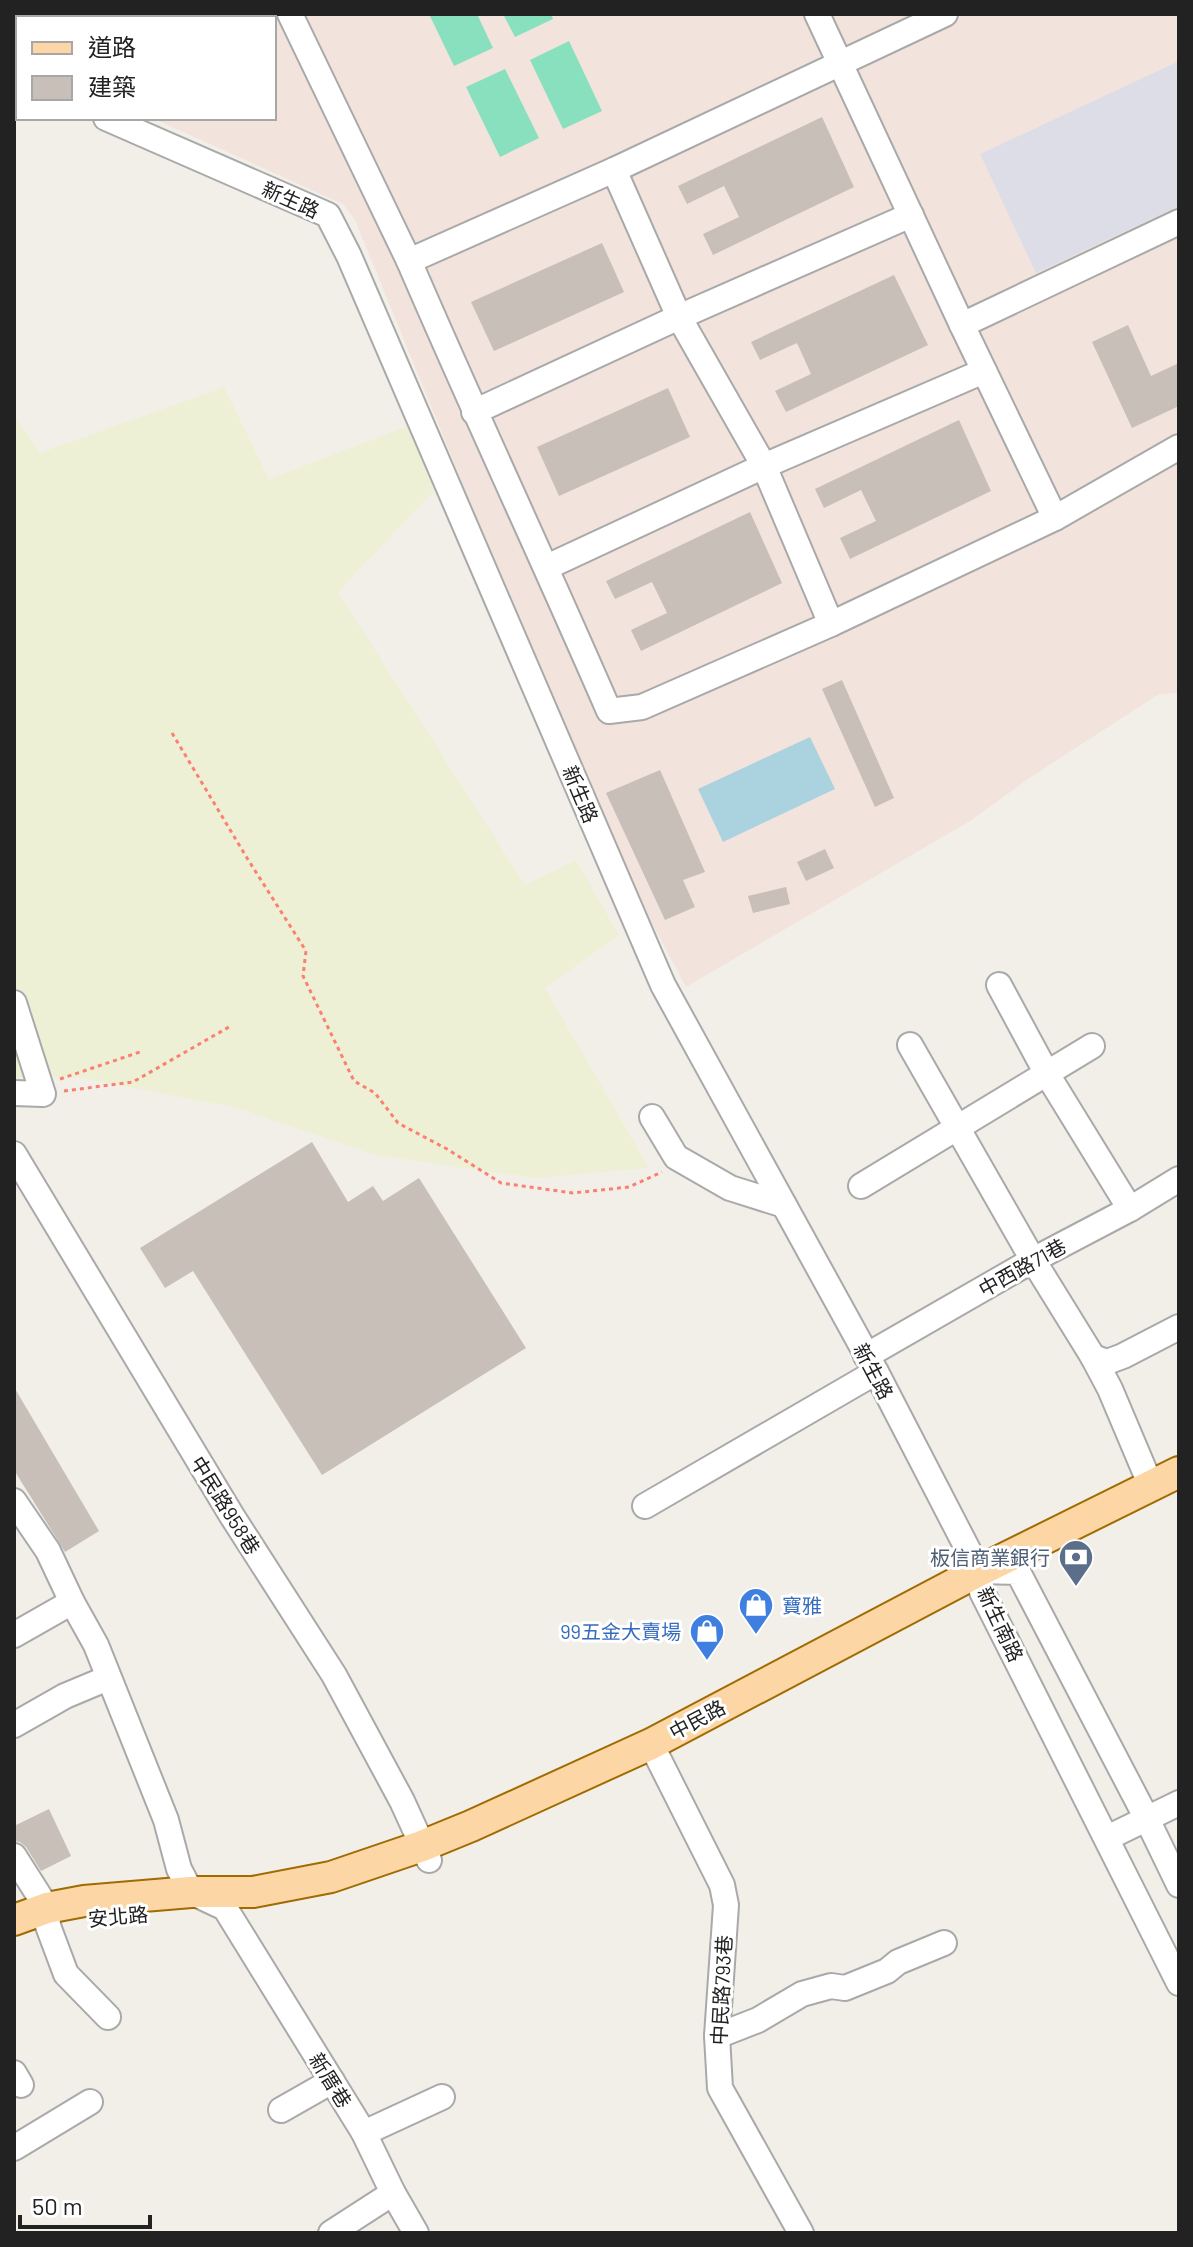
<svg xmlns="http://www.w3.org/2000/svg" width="1193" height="2247" viewBox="0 0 1193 2247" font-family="Barlow,'Noto Sans TC',sans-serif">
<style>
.military{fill:#f3e3dd}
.farmland{fill:#eef0d5}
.pitch{fill:#88e0be}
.plaza{fill:#dddde8}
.water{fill:#aad3df}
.building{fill:#c7bfb8}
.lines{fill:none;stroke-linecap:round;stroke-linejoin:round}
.minor-casing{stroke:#a9a9a9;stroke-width:28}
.major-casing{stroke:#a06b00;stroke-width:34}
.path{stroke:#fa8072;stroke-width:3;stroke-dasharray:4 4;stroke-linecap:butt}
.minor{stroke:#fff;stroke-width:24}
.major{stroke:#fcd6a4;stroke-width:30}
.labels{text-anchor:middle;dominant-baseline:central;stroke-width:6;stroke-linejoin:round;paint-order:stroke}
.street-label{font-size:20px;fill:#222;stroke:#fff}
.service-label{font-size:20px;fill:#4e5e75;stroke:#fff;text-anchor:end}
.shop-label{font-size:20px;fill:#366cbe;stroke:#fff;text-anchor:start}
</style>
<rect width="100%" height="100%" fill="#f2efe9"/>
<polygon class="military" points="14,14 1179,14 1179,693 1159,694 1031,777 970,821 686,987 610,845 355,220 343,204 152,118 274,118 274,18 18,18 18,58 14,56"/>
<polygon class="farmland" points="224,387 269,479 408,426 434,491 338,592 525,885 576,860 619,935 545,988 649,1168 535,1178 375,1155 238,1108 82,1078 14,1077 14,415 40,453"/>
<g class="pitch">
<polygon points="429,14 477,14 493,48 454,66"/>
<polygon points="503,14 551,14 553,19 515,37"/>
<polygon points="569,41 602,111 563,129 530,60"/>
<polygon points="505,69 539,138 500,157 466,87"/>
</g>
<polygon class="plaza" points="1179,61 1179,206 1036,273 980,154"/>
<polygon class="water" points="810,737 835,789 723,842 698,789"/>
<g class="building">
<polygon points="822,117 854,187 713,255 703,234 739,217 724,186 687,204 678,186"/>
<polygon points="602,243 624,292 494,351 471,302"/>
<polygon points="894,275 928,345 786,412 775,391 811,374 797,343 760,360 751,342"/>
<polygon points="1128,325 1151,376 1179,363 1179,406 1132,428 1092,342"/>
<polygon points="668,388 690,437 559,496 537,447"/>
<polygon points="959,420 991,491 850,559 840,538 876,521 861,490 824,508 815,489"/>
<polygon points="750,512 782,583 641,651 631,630 667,613 652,582 615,599 606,581"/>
<polygon points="842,680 894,798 875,807 822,689"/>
<polygon points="660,770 705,872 683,880 695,907 665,920 606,793"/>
<polygon points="825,849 834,868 806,881 797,862"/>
<polygon points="786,887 790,904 753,913 748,896"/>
<polygon points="312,1142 348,1202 373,1186 383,1201 419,1178 526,1348 322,1475 193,1271 165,1288 140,1248"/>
<polygon points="14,1387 99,1531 65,1552 14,1470"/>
<polygon points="49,1809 71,1856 41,1871 26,1847 20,1842 14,1841 14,1826"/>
</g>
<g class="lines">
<g class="minor-casing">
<g id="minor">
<polyline points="110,14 112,18"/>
<polyline points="290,14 409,261"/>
<polyline points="817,14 962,325 1055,518"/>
<path d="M945,14L614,170L409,261C474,412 544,561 609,711L642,707L831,624L1055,518L1179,447"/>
<polyline points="175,18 183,14"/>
<polyline points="14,78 18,79"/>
<polyline points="106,118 328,215 349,256 663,985 876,1372 979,1571 982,1592 1179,1983"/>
<polyline points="614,170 679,317 764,466 831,624"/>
<polyline points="962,325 1179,222"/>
<polyline points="474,412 679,317 911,215"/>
<polyline points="547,567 764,466 984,371"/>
<polyline points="999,985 1047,1074 1130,1209"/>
<polyline points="14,1003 43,1094 14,1093"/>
<polyline points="910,1045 1033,1260 1093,1357 1110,1389 1151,1486"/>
<polyline points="652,1117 676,1157 730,1188 784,1205"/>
<polyline points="14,1154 232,1516 334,1675 402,1801 429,1860"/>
<polyline points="861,1186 1092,1046"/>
<polyline points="866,1356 1033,1260 1130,1209 1179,1179"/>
<polyline points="1093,1357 1107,1362 1123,1356 1179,1327"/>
<polyline points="14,1501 48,1551 72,1602 96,1645 166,1820 179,1869 191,1892 225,1908 364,2133 393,2193 331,2233"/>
<polyline points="645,1506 876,1372"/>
<polyline points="979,1571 1018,1572 1147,1819 1179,1885"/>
<polyline points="14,1635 72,1602"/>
<polyline points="14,1725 65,1696 108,1678"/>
<polyline points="651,1744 722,1885 726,1905 717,2036 720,2088 801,2233"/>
<polyline points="1107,1838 1179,1803"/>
<polyline points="14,1856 47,1908 48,1926 66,1974 108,2017"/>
<polyline points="717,2036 758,2020 802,1994 831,1986 845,1988 887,1971 898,1962 944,1943"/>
<polyline points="14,2073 21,2085"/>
<polyline points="281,2110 332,2081"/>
<polyline points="364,2133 442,2097"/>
<polyline points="14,2148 90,2102"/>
<polyline points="393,2193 416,2233"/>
</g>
</g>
<g class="major-casing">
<polyline id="major" points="14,1920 47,1908 84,1901 191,1892 253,1892 331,1877 422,1846 471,1826 651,1744 979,1571 1179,1472"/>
</g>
<g class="path">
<polyline points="172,733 247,858 306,951 303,976 354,1081 375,1093 398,1123 447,1149 501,1183 573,1193 629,1187 662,1172"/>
<polyline points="60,1079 140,1052"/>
<polyline points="64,1091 133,1082 229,1027"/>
</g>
<use href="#minor" class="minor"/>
<use href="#major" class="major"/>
</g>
<defs>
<g id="bank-pin" transform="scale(1.8)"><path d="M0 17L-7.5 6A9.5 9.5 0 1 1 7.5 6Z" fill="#5c6f8a" stroke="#fff"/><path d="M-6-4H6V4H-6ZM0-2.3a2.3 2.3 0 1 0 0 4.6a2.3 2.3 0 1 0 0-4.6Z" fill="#fff"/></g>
<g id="shop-pin" transform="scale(1.8)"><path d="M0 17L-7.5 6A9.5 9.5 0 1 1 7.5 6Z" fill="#3f7fe0" stroke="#fff"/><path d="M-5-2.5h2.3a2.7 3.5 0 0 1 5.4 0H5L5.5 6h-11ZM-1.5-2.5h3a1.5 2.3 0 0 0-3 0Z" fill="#fff"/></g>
</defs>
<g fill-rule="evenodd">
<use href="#bank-pin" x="1076" y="1557"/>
<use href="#shop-pin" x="756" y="1605"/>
<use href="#shop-pin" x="707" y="1631"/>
</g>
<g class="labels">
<g class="street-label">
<text transform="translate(291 199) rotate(24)">新生路</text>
<text transform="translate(581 794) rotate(67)">新生路</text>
<text transform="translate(1022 1267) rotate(-29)">中西路71巷</text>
<text transform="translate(874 1371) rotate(62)">新生路</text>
<text transform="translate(226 1505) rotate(58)">中民路958巷</text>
<text transform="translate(1001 1624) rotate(65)">新生南路</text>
<text transform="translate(697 1719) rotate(-28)">中民路</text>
<text transform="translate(118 1916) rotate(-5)">安北路</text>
<text transform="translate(721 1990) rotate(-87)">中民路793巷</text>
<text transform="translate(331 2080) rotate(58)">新厝巷</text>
</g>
<g class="service-label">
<text x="1050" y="1557">板信商業銀行</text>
</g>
<g class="shop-label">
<text x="782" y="1605">寶雅</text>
<text x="681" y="1631" text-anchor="end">99五金大賣場</text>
</g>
</g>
<rect width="1193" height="2247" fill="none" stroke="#222222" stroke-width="32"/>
<rect x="16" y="16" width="260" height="104" fill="#ffffff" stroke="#a7a7a7" stroke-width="2"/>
<rect x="32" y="42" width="40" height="12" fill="#fcd6a4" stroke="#a7a7a7" stroke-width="2"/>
<text x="88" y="56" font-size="24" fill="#222222">道路</text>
<rect x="32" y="76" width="40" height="24" fill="#c7bfb8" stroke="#a7a7a7" stroke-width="2"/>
<text x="88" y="96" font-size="24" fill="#222222">建築</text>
<path d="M20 2215v12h130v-12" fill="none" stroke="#222222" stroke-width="4"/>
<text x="32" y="2215" font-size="24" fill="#222222" stroke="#ffffff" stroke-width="6" paint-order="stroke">50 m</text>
</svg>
